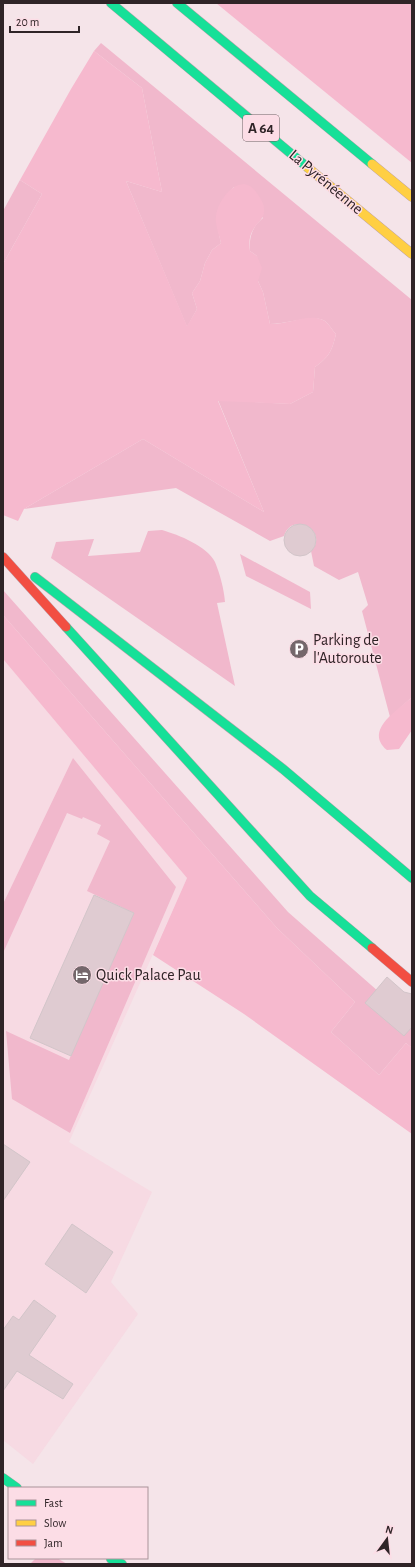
<svg xmlns="http://www.w3.org/2000/svg" width="415" height="1567" viewBox="0 0 415 1567" font-family="'Alegreya Sans',sans-serif">
<style>
.built{fill:#f7dae3}
.green{fill:#f1b8cc}
.forest{fill:#f6b9ce}
.building{fill:#dfcbd1;stroke:#d2c5c9}
.lines{fill:none;stroke-linecap:round;stroke-linejoin:round}
.fast-casing{stroke:#baa0aa;stroke-width:10}
.slow-casing{stroke:#baa0aa;stroke-width:10}
.jam-casing{stroke:#baa0aa;stroke-width:10}
.fast{stroke:#16e098;stroke-width:9}
.slow{stroke:#ffcf43;stroke-width:9}
.jam{stroke:#f24e42;stroke-width:9}
.labels{text-anchor:middle;dominant-baseline:central;stroke-width:3;stroke-linejoin:round;paint-order:stroke}
.shield{fill:#fcdde6;stroke:#6c5c60;stroke-width:1}
.shield-label{font-size:15px;font-weight:bold;fill:#2f2427}
.street-label{font-size:16px;fill:#2f2427;stroke:#fcdde6}
.poi-label{font-size:16px;fill:#2f2427;stroke:#fcdde6;text-anchor:start}
</style>
<rect width="100%" height="100%" fill="#f5e4e9"/>
<polygon class="built" points="3,659 187,878 69,1142 152,1192 111,1282 138,1314 33,1464 3,1440"/>
<g class="green">
<path d="M101,43L412,300V697L390,717L362,611L368,605L358,572L339,580L314,566L311,551C330,531 292,510 284,536L270,541L176,488L24,509L143,439L264,512L218,400L290,404L313,392L315,367C329,357 332,351 336,334C332,330 328,322 323,320C312,315 285,324 270,324L263,292L258,281L257,256L250,251C249,237 252,227 263,218L234,187C215,205 215,219 221,243L212,250L205,263L200,281L192,293L197,309L187,327L126,181L162,192L142,88L94,51Z"/>
<polygon points="20,180 42,194 3,264 3,211"/>
<path d="M162,530C179,535 207,546 215,562C220,574 224,589 225,602L217,603L235,686L51,558L56,542L94,539L88,556L140,552L148,531Z"/>
<polygon points="240,554 310,592 311,609 246,576"/>
<polygon points="3,590 288,912 412,1021 412,1048 406,1043 379,1075 331,1032 355,1002 277,928 3,615"/>
<polygon points="73,758 176,887 70,1133 12,1099 6,1031 69,1060 134,913 87,891 110,841 97,834 101,825 83,817 82,819 67,813 3,953 3,904"/>
<polygon points="36,1558 57,1558 67,1564 30,1564"/>
</g>
<g class="forest">
<polygon points="216,3 412,3 412,163"/>
<path d="M94,51L142,88L162,192L126,181L187,326L197,309L192,293L200,281L205,263L212,250L221,243C219,234 215,225 216,216C219,196 243,169 258,195C261,199 264,204 264,209C265,219 257,222 253,230C249,236 249,244 250,251L257,256L262,268L258,281L263,292L270,324C287,325 308,313 323,320C328,322 332,330 336,334C332,351 329,357 315,367L313,392L290,404L218,401L264,512L143,439L24,509L18,521L3,515V264L42,194L20,180L71,89Z"/>
<polygon points="3,615 277,928 355,1002 331,1032 379,1075 406,1043 412,1048 412,1134 244,1014 153,955 187,878 3,659"/>
<path d="M412,697V730L399,749L387,750C364,730 397,711 412,697Z"/>
</g>
<g class="building">
<circle cx="300" cy="540" r="16"/>
<polygon points="94,895 134,913 71,1056 30,1038"/>
<polygon points="387,977 404,992 412,994 412,1027 404,1036 365,1003"/>
<polygon points="3,1144 30,1162 3,1201"/>
<polygon points="72,1224 113,1252 86,1293 45,1264"/>
<polygon points="34,1300 56,1316 29,1355 73,1384 63,1399 17,1371 3,1391 3,1330 13,1316 19,1320"/>
</g>
<g class="lines">
<g class="fast-casing">
<g id="fast">
<polyline points="111,3 307,167"/>
<polyline points="177,3 372,164"/>
<polyline points="35,577 283,769 412,878"/>
<polyline points="66,627 310,896 372,948"/>
<polyline points="3,1478 17,1488"/>
<polyline points="111,1559 122,1564"/>
</g>
</g>
<g class="slow-casing">
<g id="slow">
<polyline points="372,164 412,197"/>
<polyline points="307,167 412,254"/>
</g>
</g>
<g class="jam-casing">
<g id="jam">
<polyline points="3,557 66,627"/>
<polyline points="372,948 412,982"/>
</g>
</g>
<use href="#fast" class="fast"/>
<use href="#slow" class="slow"/>
<use href="#jam" class="jam"/>
</g>
<defs>
<g id="parking-disc" transform="scale(1)"><circle r="9.5" fill="#74676b" stroke="#fcdde6"/><path d="M-3.5-5.5H1a3.5 3.5 0 0 1 0 7H-1V5.5H-3.5ZM-1-3.4V-.6H.8a1.4 1.4 0 0 0 0-2.8Z" fill="#fff"/></g>
<g id="hotel-disc" transform="scale(1)"><circle r="9.5" fill="#74676b" stroke="#fcdde6"/><path d="M-6-4.5h1.5V1H6V5H4.5V3h-9V5H-6ZM-4 0a1.8 1.8 0 1 1 3.6 0ZM.5 0V-2.5h3Q6-2.5 6 0Z" fill="#fff"/></g>
</defs>
<g fill-rule="evenodd">
<use href="#parking-disc" x="299" y="649"/>
<use href="#hotel-disc" x="82" y="975"/>
</g>
<g class="labels">
<rect class="shield" x="243" y="115" width="36" height="26" rx="3"/>
<g class="shield-label">
<text x="261" y="128">A 64</text>
</g>
<g class="street-label">
<text transform="translate(326 182) rotate(40)">La Pyrénéenne</text>
</g>
<g class="poi-label">
<text x="313" y="640">Parking de<tspan x="313" dy="18">l'Autoroute</tspan></text>
<text x="96" y="975">Quick Palace Pau</text>
</g>
</g>
<rect width="415" height="1567" fill="none" stroke="#2f2427" stroke-width="8"/>
<rect x="8" y="1487" width="140" height="72" fill="#fcdde6" stroke="#aa939a"/>
<rect x="16" y="1500" width="20" height="6" fill="#16e098" stroke="#aa939a"/>
<text x="44" y="1507" font-size="12" fill="#2f2427">Fast</text>
<rect x="16" y="1520" width="20" height="6" fill="#ffcf43" stroke="#aa939a"/>
<text x="44" y="1527" font-size="12" fill="#2f2427">Slow</text>
<rect x="16" y="1540" width="20" height="6" fill="#f24e42" stroke="#aa939a"/>
<text x="44" y="1547" font-size="12" fill="#2f2427">Jam</text>
<g transform="translate(387 1539) rotate(15)" stroke="#fcdde6" stroke-width="3" paint-order="stroke">
<path d="M0-3L7 15L0 10L-7 15Z" fill="#2f2427"/>
<text y="-6" font-size="11" font-weight="bold" text-anchor="middle" fill="#2f2427">N</text>
</g>
<path d="M10 26v6h69v-6" fill="none" stroke="#2f2427" stroke-width="2"/>
<text x="16" y="26" font-size="12" fill="#2f2427" stroke="#fcdde6" stroke-width="3" paint-order="stroke">20 m</text>
</svg>
